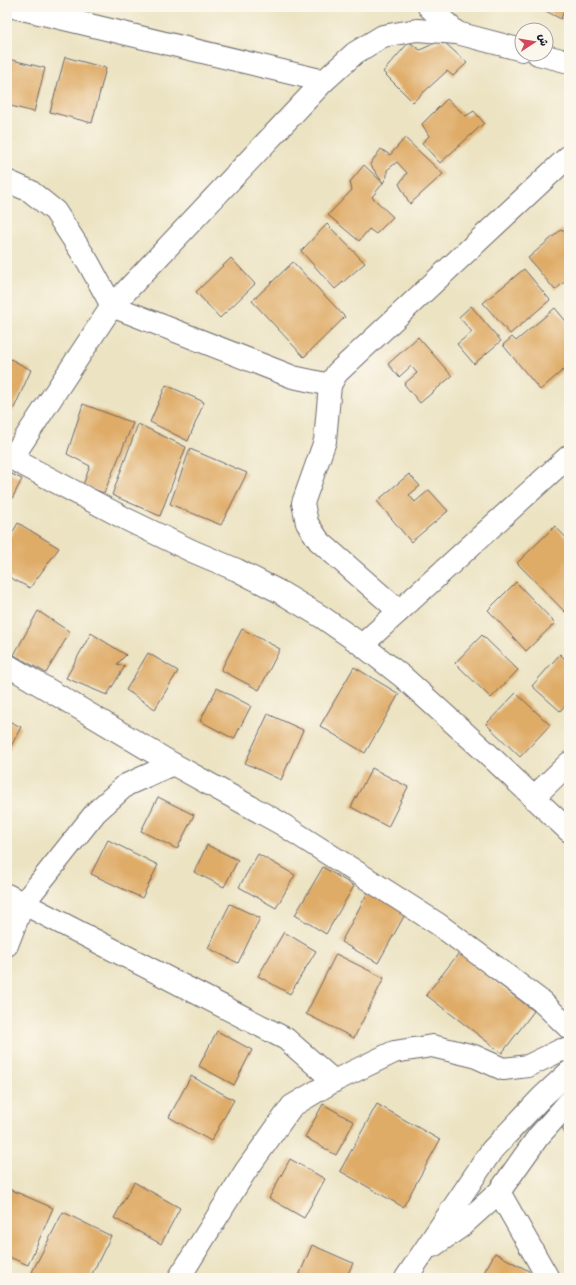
<svg xmlns="http://www.w3.org/2000/svg" width="576" height="1285" viewBox="0 0 576 1285" font-family="Itim,'Playpen Sans Arabic',sans-serif">
<style>
.building{fill:#dfac67}
.lines{fill:none;stroke-linecap:round;stroke-linejoin:round}
.minor-casing{stroke:#69666a;stroke-width:24}
.tertiary-casing{stroke:#69666a;stroke-width:24}
.minor{stroke:#fff;stroke-width:22}
.tertiary{stroke:#fff;stroke-width:22}
</style>
<rect width="100%" height="100%" fill="#fbf7ec"/>
<filter id="ink" filterUnits="userSpaceOnUse"><feTurbulence type="fractalNoise" baseFrequency=".025" numOctaves="2"/><feDisplacementMap in="SourceGraphic" scale="8" xChannelSelector="R" yChannelSelector="G"/><feConvolveMatrix kernelMatrix="1 2 1 2 8 2 1 2 1" color-interpolation-filters="sRGB"/></filter>
<filter id="wash" filterUnits="userSpaceOnUse"><feTurbulence type="fractalNoise" baseFrequency=".012" numOctaves="4" result="noise"/><feDisplacementMap in="SourceGraphic" scale="16" xChannelSelector="R" yChannelSelector="G"/><feGaussianBlur stdDeviation="0.9" result="paint"/><feColorMatrix in="noise" values="0 0 0 0 0 0 0 0 0 0 0 0 0 0 0 0 0 1.4 0 .05"/><feComposite in="paint" operator="in"/></filter>
<g filter="url(#wash)">
<rect width="100%" height="100%" fill="#ece3c2"/>
<g id="blocks">
<g class="building">
<polygon points="538,7 565,7 561,19"/>
<polygon points="442,40 467,63 453,76 447,71 413,102 383,72 409,42 420,50"/>
<polygon points="65,57 106,68 92,123 50,112"/>
<polygon points="8,59 45,68 34,112 7,105 7,64"/>
<polygon points="447,99 466,116 474,111 484,123 440,163 422,143 429,136 422,124"/>
<polygon points="405,138 443,174 410,204 399,184 407,173 397,162 387,170 387,176 383,183 370,164 381,149 390,155"/>
<polygon points="364,165 383,183 372,197 393,217 376,234 369,229 359,241 328,215 352,190 350,182"/>
<polygon points="327,224 365,263 335,289 301,251"/>
<polygon points="562,229 569,238 569,278 555,290 528,258"/>
<polygon points="231,258 255,284 220,318 196,292"/>
<polygon points="293,262 345,317 304,357 252,301"/>
<polygon points="524,269 550,300 510,334 483,303"/>
<polygon points="471,306 501,341 474,364 457,344 472,332 459,317"/>
<polygon points="555,308 569,325 569,378 563,370 540,390 503,345 512,337 516,341"/>
<polygon points="418,337 452,376 420,403 404,384 417,373 411,366 399,377 388,364"/>
<polygon points="7,357 31,370 7,424"/>
<polygon points="166,385 204,402 188,441 150,422"/>
<polygon points="83,404 133,423 104,493 83,485 90,466 67,454"/>
<polygon points="138,424 186,447 160,516 112,495"/>
<polygon points="190,449 247,473 221,525 170,504"/>
<polygon points="7,472 22,479 7,509"/>
<polygon points="409,474 420,486 409,495 415,502 429,490 448,511 411,542 377,501"/>
<polygon points="18,523 59,548 30,588 7,576 7,542"/>
<polygon points="555,526 569,541 569,608 565,612 517,563"/>
<polygon points="516,582 555,623 526,651 488,610"/>
<polygon points="38,611 70,632 46,673 14,655"/>
<polygon points="242,629 280,649 259,690 221,670"/>
<polygon points="91,633 126,655 117,664 125,666 107,695 66,678"/>
<polygon points="482,635 518,670 491,698 455,663"/>
<polygon points="148,653 178,671 155,709 126,690"/>
<polygon points="560,654 569,663 569,701 560,711 532,686"/>
<polygon points="354,667 399,694 365,753 320,726"/>
<polygon points="217,688 251,706 234,739 200,721"/>
<polygon points="516,693 550,725 520,757 486,724"/>
<polygon points="268,714 303,730 281,780 245,763"/>
<polygon points="7,720 21,727 7,754"/>
<polygon points="372,768 408,787 388,827 351,807"/>
<polygon points="158,797 194,815 177,849 141,831"/>
<polygon points="108,840 158,865 142,898 91,874"/>
<polygon points="207,845 238,860 224,887 194,872"/>
<polygon points="258,854 295,875 276,908 239,887"/>
<polygon points="323,867 354,886 326,934 295,915"/>
<polygon points="369,890 407,911 378,963 341,942"/>
<polygon points="230,904 260,918 238,963 208,948"/>
<polygon points="284,932 316,951 290,994 258,976"/>
<polygon points="459,953 534,1011 502,1053 426,995"/>
<polygon points="336,954 384,978 354,1038 306,1014"/>
<polygon points="217,1031 252,1050 234,1085 199,1066"/>
<polygon points="191,1076 234,1100 211,1141 169,1117"/>
<polygon points="323,1104 354,1122 336,1155 305,1137"/>
<polygon points="377,1104 440,1140 403,1207 340,1171"/>
<polygon points="569,1122 569,1137 562,1129"/>
<polygon points="290,1159 325,1179 304,1218 269,1198"/>
<polygon points="134,1182 180,1208 161,1244 114,1218"/>
<polygon points="7,1188 53,1208 28,1265 7,1256"/>
<polygon points="63,1212 111,1236 90,1278 43,1278 32,1272"/>
<polygon points="312,1245 353,1263 346,1278 298,1278"/>
<polygon points="495,1253 529,1271 525,1278 481,1278"/>
</g>
</g>
</g>
<g filter="url(#ink)">
<use href="#blocks" fill-opacity="0" stroke="#69666a" stroke-width="1"/>
<g class="lines">
<g class="minor-casing">
<g id="minor">
<polyline points="14,7 324,81"/>
<polyline points="429,7 457,33"/>
<polyline points="538,54 569,62"/>
<polyline points="7,181 30,191 55,211 88,262 112,306 293,377 330,385 337,373 569,156"/>
<polyline points="330,385 325,441 303,503 307,523 319,541 399,611"/>
<polyline points="12,458 112,306 324,81 355,53 383,36 417,30 457,33 522,50"/>
<polyline points="362,645 569,456"/>
<polyline points="7,665 173,764 280,823 438,924 541,1001 569,1028"/>
<polyline points="533,798 569,763"/>
<polyline points="7,895 286,1039 334,1081"/>
<polyline points="7,945 23,904 96,812 126,785 173,764"/>
<polyline points="499,1192 548,1278"/>
<polyline points="433,1246 459,1228 499,1192 538,1137 569,1102"/>
<polyline points="179,1278 245,1172 292,1106 334,1081 394,1052 432,1046 474,1056 503,1069 528,1066 561,1050 569,1051"/>
<polyline points="406,1278 492,1150 542,1097 569,1072"/>
</g>
</g>
<g class="tertiary-casing">
<polyline id="tertiary" points="7,456 128,520 192,551 237,570 280,592 322,617 362,645 403,677 489,755 569,831"/>
</g>
<use href="#minor" class="minor"/>
<use href="#tertiary" class="tertiary"/>
</g>
</g>
<rect width="576" height="1285" fill="none" stroke="#fbf7ec" stroke-width="24"/>
<g transform="translate(534 42) rotate(78)"><circle r="19" fill="#fbf7ec" stroke="#a4a2a5"/>
<path d="M0-3L7 15L0 10L-7 15Z" fill="#d1495b"/>
<text y="-6" font-size="11" font-weight="bold" text-anchor="middle" fill="#22223b">ش</text>
</g>
</svg>
